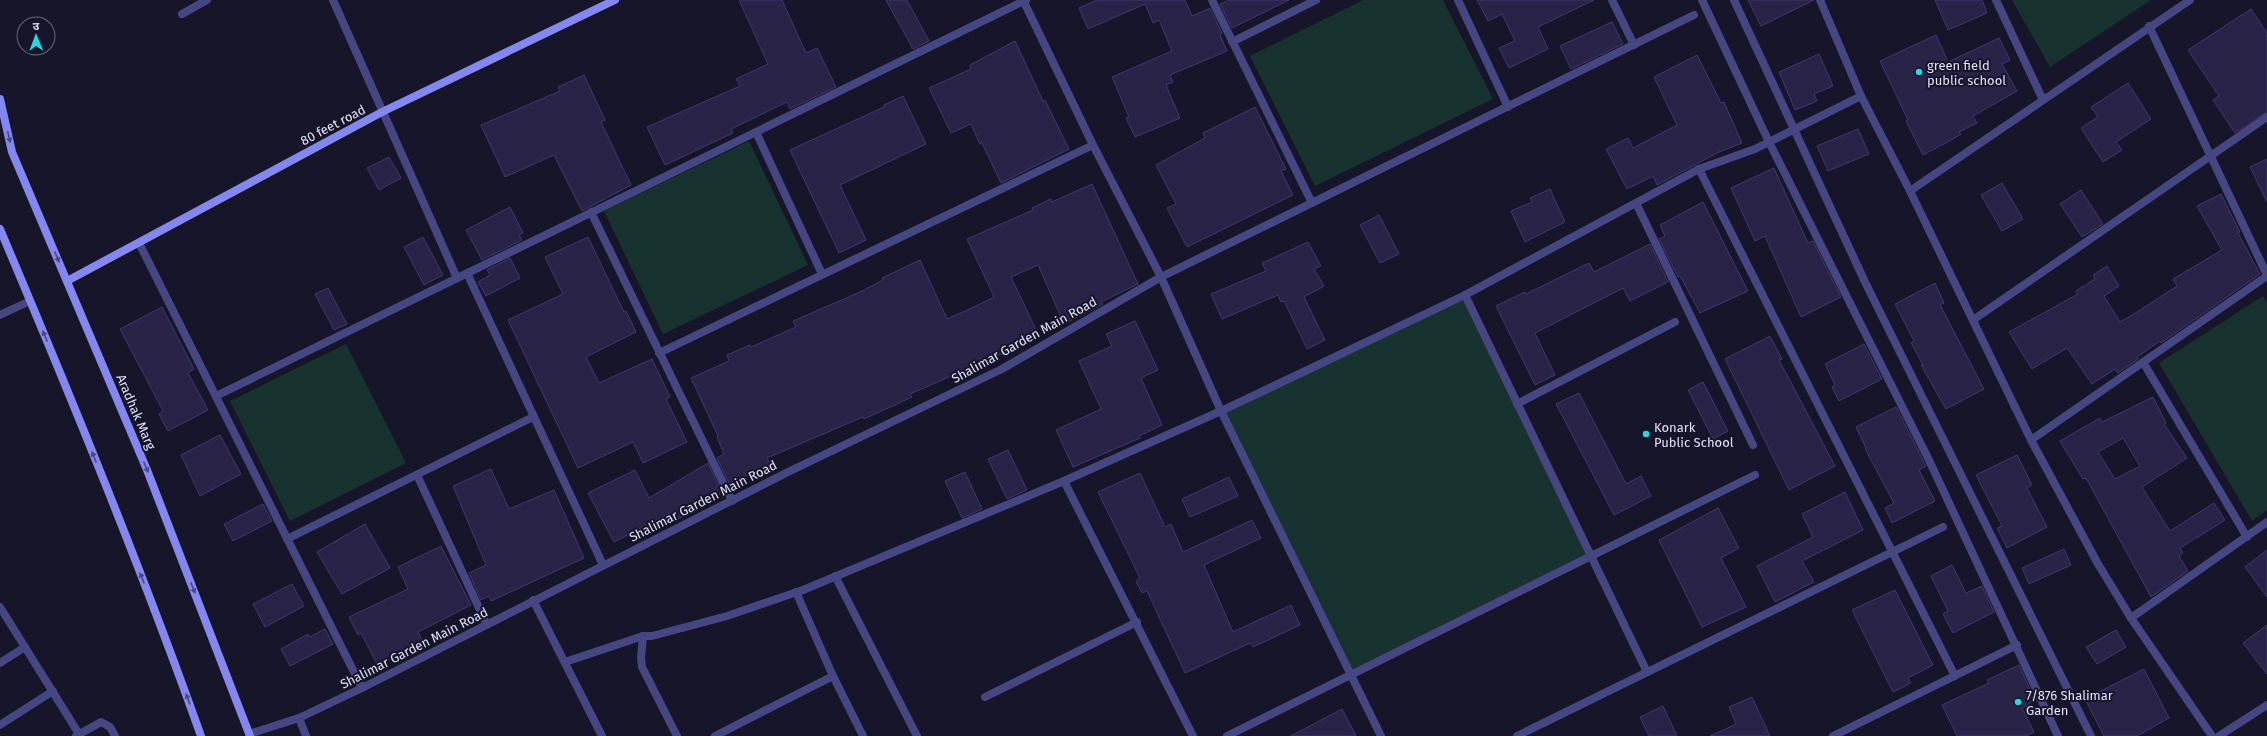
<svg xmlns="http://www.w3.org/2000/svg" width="2267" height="736" viewBox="0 0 2267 736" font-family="'Fira Sans','Noto Sans Devanagari',sans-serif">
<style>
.green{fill:#183230}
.building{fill:#292348;stroke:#403871;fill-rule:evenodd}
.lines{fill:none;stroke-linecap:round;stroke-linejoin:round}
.street{stroke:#464682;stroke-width:8}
.secondary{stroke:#8487ef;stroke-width:8}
.oneway{fill:#484882}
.poi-dot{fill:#25d9e3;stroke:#171529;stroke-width:1.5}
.labels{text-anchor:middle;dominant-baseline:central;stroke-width:4;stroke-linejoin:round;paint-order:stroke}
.poi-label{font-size:13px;fill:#e2e1fb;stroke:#171529;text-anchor:start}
.street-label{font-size:13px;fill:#e2e1fb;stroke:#171529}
</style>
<rect width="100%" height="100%" fill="#171529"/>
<g class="green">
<polygon points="1363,0 1443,0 1493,99 1315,186 1250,56"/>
<polygon points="2012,0 2151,0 2050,67"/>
<polygon points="749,141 808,265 663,334 604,211"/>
<polygon points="1465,295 1591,556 1350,675 1221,411"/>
<polygon points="2263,296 2267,303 2267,510 2252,521 2159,363"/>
<polygon points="346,344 406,463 290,521 230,401"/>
</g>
<g class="building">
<polygon points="739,0 782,0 806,53 817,48 836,87 790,109 787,102 731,129 733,133 665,165 647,127 740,86 736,79 768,64"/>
<polygon points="886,0 907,0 929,41 913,49"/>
<polygon points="1097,0 1185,0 1192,16 1210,8 1222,33 1220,35 1227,51 1170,75 1173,82 1166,85 1180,118 1135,137 1126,118 1129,117 1112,77 1172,51 1159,20 1153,23 1145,4 1088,29 1079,8"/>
<polygon points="1229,0 1289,0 1232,28 1220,4"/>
<polygon points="1477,0 1594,0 1538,27 1548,49 1509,68 1499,48 1515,41 1502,14 1488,21"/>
<polygon points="1748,0 1814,0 1761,26"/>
<polygon points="1935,0 1982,0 1987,13 1948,30"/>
<polygon points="2251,9 2267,33 2267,112 2235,133 2213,100 2219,96 2188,50"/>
<polygon points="1612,22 1623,44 1571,69 1560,46"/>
<polygon points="1936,35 1948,62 1999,38 2010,60 2002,64 2017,91 1973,116 1977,123 1959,132 1961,134 1953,139 1923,155 1906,121 1908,120 1880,61"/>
<polygon points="1015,41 1043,101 1045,100 1069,149 1001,183 982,143 980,144 971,124 951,133 929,88 971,69 970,65"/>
<polygon points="1819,54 1833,86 1814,94 1817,101 1795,110 1779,72"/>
<polygon points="1697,55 1721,103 1724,102 1742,143 1719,152 1657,185 1653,176 1627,189 1606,149 1628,138 1633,148 1677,125 1654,77"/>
<polygon points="584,75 605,120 601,122 631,185 582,211 554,155 505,177 481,125 560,91 558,87"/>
<polygon points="2128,83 2151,119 2116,142 2122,150 2103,162 2081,128 2098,117 2091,107"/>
<polygon points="903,96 926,144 840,185 866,240 839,253 790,150 884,107 884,105"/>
<polygon points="1255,107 1286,169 1281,171 1293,195 1187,247 1167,208 1176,204 1156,165 1205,138 1203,133"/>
<polygon points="1858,129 1869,154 1828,171 1817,146"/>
<polygon points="389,157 401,178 379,190 367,168"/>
<polygon points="2267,159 2267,202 2250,167"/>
<polygon points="1774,168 1808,243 1813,241 1841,297 1801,317 1765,236 1755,241 1731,188"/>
<polygon points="2002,183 2023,219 2002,231 1981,195"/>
<polygon points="1092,184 1138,284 1101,302 1103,304 1064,324 1038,265 1011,277 1038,334 997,356 910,394 912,397 864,419 863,417 767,458 770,465 729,483 717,458 724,454 717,437 718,436 691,378 729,361 727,355 750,345 751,347 796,327 793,321 860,292 883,280 882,278 920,260 947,319 976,306 994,297 967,239 1033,210 1032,208 1051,199 1052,202"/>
<polygon points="1550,189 1565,222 1525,242 1511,211 1532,202 1530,198"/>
<polygon points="2081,190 2103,224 2082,237 2060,204"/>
<polygon points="2221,194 2240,232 2238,233 2260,274 2161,343 2160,341 2137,357 2138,359 2118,373 2115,369 2092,384 2067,348 2032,369 2009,332 2078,294 2076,291 2095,279 2093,275 2107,266 2119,286 2104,296 2120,322 2134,314 2177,286 2173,279 2222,250 2197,206"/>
<polygon points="1703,202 1748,291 1700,313 1680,276 1678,277 1659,239 1665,236 1660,225"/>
<polygon points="510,207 523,233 519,235 522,240 482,260 466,230"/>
<polygon points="1379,215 1399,254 1380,263 1360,225"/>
<polygon points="423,237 443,275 424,285 404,247"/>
<polygon points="588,237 624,312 626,311 636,332 586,357 599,383 652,359 670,397 666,399 687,442 643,463 633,442 578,468 508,320 563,294 545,257"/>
<polygon points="1308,242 1321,266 1314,269 1324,286 1304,297 1325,340 1307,349 1284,301 1281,302 1278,295 1222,319 1211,294 1266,271 1262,263"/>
<polygon points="1650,244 1668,282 1630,301 1623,288 1535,333 1555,375 1535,385 1496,306 1525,292 1526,294 1589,263 1594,272"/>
<polygon points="510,258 520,278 486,296 478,282 490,275 487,270"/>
<polygon points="1935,283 1944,303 1940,305 1984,389 1946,409 1921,365 1923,365 1911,343 1914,341 1895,304"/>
<polygon points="328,288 347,324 334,330 315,294"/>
<polygon points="162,307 194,369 188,373 208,410 168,431 159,414 163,411 120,329"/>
<polygon points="1135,321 1158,370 1141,378 1162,425 1139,436 1140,438 1073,467 1056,430 1101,409 1079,361 1112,346 1106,334"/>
<polygon points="1770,336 1782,359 1779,360 1835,466 1789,490 1725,359"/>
<polygon points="1864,344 1882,379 1839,401 1832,387 1835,385 1825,364"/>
<polygon points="1703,382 1728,431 1713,439 1688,390"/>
<polygon points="1579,393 1626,484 1641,476 1651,496 1614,515 1556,404"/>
<path d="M2153,397L2166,423L2164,424L2187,458L2142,487L2170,531L2214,503L2225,520L2180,548L2183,553L2179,556L2188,571L2151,597L2086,478L2083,479L2060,441L2100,418L2102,422ZM2123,438L2140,466L2115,479L2098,452Z"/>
<polygon points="1896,407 1926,466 1919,470 1935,501 1892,523 1885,508 1894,503 1865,449 1866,448 1856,427"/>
<polygon points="220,435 241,474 200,496 181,455"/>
<polygon points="1008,450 1027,490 1007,499 988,459"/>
<polygon points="2017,455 2032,485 2027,488 2047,527 2007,548 1997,528 2002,526 1976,475"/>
<polygon points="708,463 722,493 676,520 672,512 614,542 588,493 635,470 649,498"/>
<polygon points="491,469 509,509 554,490 584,558 491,601 489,596 481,600 469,573 486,565 453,486"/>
<polygon points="965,472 982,509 962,518 945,481"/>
<polygon points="1140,473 1165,527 1171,524 1183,552 1252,520 1261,538 1204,565 1233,632 1291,605 1300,625 1253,647 1250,643 1185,673 1147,591 1142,593 1136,581 1140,578 1098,492"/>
<polygon points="1229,477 1238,496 1190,517 1182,499"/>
<polygon points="1845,492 1863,530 1802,561 1814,582 1775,602 1757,566 1813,537 1802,514"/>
<polygon points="263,504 272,521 233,541 224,524"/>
<polygon points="1718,508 1739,548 1721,558 1746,607 1702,627 1659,540"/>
<polygon points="365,524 390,568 342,594 317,552"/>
<polygon points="441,546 471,605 418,632 423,642 378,666 361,633 358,635 349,617 408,589 398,567"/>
<polygon points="2064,549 2071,565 2029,584 2022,568"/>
<polygon points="2267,550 2267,597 2245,567"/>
<polygon points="1952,565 1966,593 1982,586 1994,612 1953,633 1943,614 1948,611 1931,576"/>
<polygon points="292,584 304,606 265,627 253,604"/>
<polygon points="1895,590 1933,665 1908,678 1911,683 1893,692 1852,610"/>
<polygon points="2267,625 2267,674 2243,643"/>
<polygon points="325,629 333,644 290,666 281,649 308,634 309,637"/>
<polygon points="2116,630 2126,647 2097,664 2086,647"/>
<polygon points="2019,665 2035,700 2022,708 2034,732 2026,736 1957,736 1942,705 1989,683 1987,680"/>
<polygon points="2144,669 2169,718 2137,736 2104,736 2085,699"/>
<polygon points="1752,697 1770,736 1710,736 1736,724 1729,707"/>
<polygon points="1663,706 1677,736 1649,736 1640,717"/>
<polygon points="1342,709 1356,736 1291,736 1321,720"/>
</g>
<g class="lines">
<g class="street">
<polyline points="333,0 457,278"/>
<polyline points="1023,0 1093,145 1161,277 1221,411 1381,736"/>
<polyline points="1212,0 1312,203"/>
<polyline points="1458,0 1508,107"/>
<polyline points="1612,0 1634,45"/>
<polyline points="1702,0 1769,142 1928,458 2058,736"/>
<polyline points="1734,0 1865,282 2091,736"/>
<polyline points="1820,0 1861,96 1910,191 2031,440 2098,564 2131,618 2212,736"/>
<polyline points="1996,0 2043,100"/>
<polyline points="182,14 207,0"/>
<polyline points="2149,26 2267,275"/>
<polyline points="1232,42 1316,0"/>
<polyline points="756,132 822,274"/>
<polyline points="1699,169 1955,676"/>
<polyline points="1910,191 2190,0"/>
<polyline points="1636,203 1753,445"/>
<polyline points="591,212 732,501"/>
<polyline points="139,243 362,688"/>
<polyline points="467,273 603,565"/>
<polyline points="1465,295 1647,672"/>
<polyline points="0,315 30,301"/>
<polyline points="1973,320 2267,117"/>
<polyline points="659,353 1093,145"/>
<polyline points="2143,362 2247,537"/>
<polyline points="216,396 1026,0"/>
<polyline points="1517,404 1675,322"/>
<polyline points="2031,440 2267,276"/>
<polyline points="417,475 487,625"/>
<polyline points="1064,481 1193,736"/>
<polyline points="287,539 533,417"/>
<polyline points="835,576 917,736"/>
<polyline points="796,592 833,676 863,736"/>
<polyline points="533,600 602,736"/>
<polyline points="0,607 79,734"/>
<polyline points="2131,618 2267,522"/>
<polyline points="643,636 641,658 642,667 677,736"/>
<polyline points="565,662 643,636 652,636 727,616 803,590 1064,481 1221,411 1465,295 1699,169 1755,149 1861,96"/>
<polyline points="0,663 25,647"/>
<polyline points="985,697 1137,622"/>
<polyline points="299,718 306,736"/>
<polyline points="0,725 53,691"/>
<polyline points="249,734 299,718 362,688 788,472 1002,369 1161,277 1694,15"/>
<polyline points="76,736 101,722 110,727 115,736"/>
<polyline points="715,736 833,676"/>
<polyline points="1227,736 1755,475"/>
<polyline points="1517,736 1943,527"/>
<polyline points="1833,736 2017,645"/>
<polyline points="2219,736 2267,705"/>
</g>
<g class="secondary">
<polyline points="0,99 12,152 147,470 250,736"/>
<path d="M0,229C71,397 140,565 201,736"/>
<polyline points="67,281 382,112 615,0"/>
</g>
</g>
<defs><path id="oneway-solid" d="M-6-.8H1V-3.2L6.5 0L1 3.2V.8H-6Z"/></defs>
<g class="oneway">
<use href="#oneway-solid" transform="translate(9 137) rotate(77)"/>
<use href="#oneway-solid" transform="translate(57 257) rotate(67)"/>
<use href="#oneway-solid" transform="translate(45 336) rotate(-113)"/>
<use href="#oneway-solid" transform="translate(94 457) rotate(-112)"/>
<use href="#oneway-solid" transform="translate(146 467) rotate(67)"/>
<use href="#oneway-solid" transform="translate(142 578) rotate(-112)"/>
<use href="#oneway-solid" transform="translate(193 588) rotate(69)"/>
<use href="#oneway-solid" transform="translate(188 699) rotate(-110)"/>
</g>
<g class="poi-dot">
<circle cx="1919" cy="72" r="4"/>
<circle cx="1646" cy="434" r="4"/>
<circle cx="2018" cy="702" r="4"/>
</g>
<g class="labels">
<g class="poi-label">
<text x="1927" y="65">green field<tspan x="1927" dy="15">public school</tspan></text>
<text x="1654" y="427">Konark<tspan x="1654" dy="15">Public School</tspan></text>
<text x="2026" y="695">7/876 Shalimar<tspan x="2026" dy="15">Garden</tspan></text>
</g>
<g class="street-label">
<text transform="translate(333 125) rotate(-28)">80 feet road</text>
<text transform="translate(1024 340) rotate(-29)">Shalimar Garden Main Road</text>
<text transform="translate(136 412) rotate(67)">Aradhak Marg</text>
<text transform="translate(703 501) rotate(-27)">Shalimar Garden Main Road</text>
<text transform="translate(414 648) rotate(-27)">Shalimar Garden Main Road</text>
</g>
</g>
<g transform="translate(36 36) rotate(359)"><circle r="19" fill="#171529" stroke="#68677d"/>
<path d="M0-3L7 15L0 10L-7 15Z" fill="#25d9e3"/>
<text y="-6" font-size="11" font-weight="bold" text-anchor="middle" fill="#e2e1fb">उ</text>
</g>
</svg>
